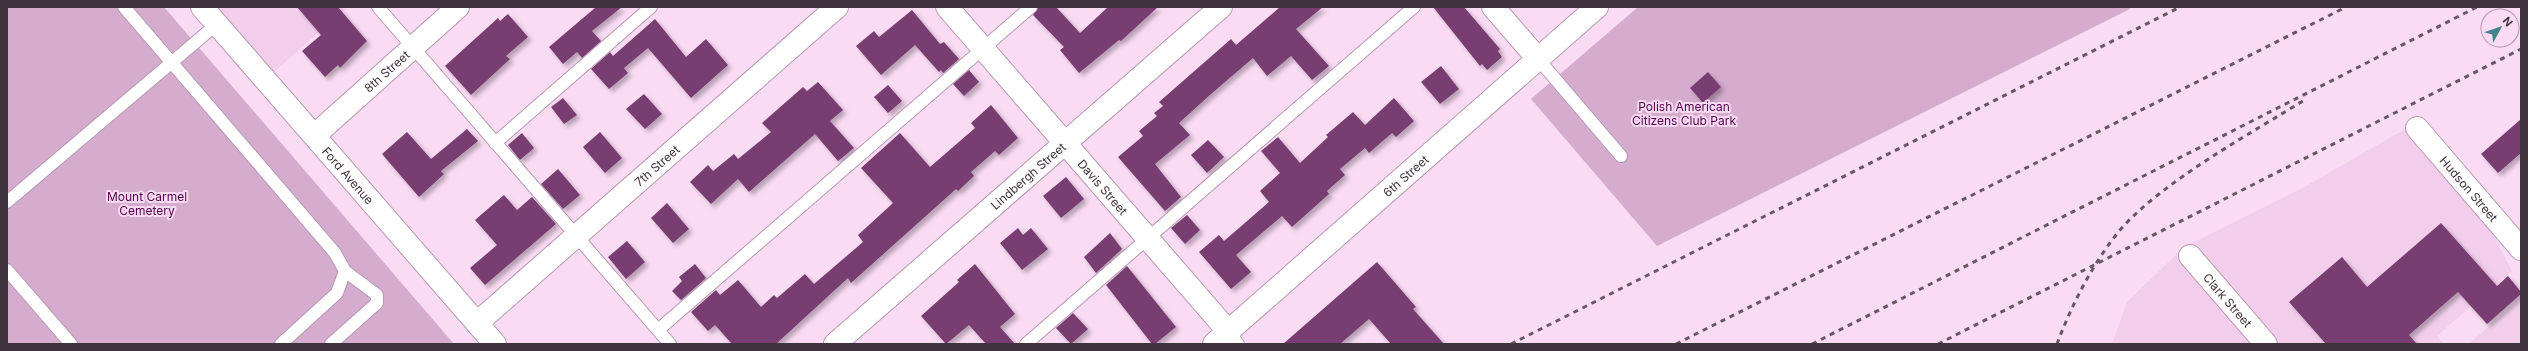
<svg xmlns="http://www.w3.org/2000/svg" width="2528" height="351" viewBox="0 0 2528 351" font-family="Inter,sans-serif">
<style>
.built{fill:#f2ceec}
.green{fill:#d5acce}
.building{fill:#783d71;filter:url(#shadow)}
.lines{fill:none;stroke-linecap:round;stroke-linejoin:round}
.service-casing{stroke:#b598b0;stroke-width:14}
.minor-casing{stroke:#b598b0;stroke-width:24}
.secondary-casing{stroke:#b598b0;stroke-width:24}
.service{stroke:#fff;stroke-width:12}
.minor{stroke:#fff;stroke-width:22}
.secondary{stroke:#fff;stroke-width:22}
.rail{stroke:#675764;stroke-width:3;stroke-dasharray:5 5;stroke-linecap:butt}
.labels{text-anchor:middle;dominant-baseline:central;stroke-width:4;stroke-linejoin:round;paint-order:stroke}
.street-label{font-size:12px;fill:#3f333d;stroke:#fadbf4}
.park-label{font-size:12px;fill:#52004c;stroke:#fadbf4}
</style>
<defs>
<filter id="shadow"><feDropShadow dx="3.5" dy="3.5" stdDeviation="2" flood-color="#0004"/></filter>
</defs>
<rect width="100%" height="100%" fill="#fadbf4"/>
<g class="built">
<polygon points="202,7 347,7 265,80"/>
<polygon points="2414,124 2470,190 2512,271 2437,336 2444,344 2112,344 2127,302 2184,247 2306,186"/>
<polygon points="2521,298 2521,344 2469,344"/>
</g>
<g class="green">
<polygon points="7,7 164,7 454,344 7,344"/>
<polygon points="1638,7 2129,7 2130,9 1657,246 1531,99"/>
</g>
<g class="building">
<polygon points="297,7 338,7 367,41 340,68 338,65 325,77 302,51 321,35"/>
<polygon points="596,7 622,7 592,31 601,41 582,58 577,52 563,64 549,47"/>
<polygon points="1038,7 1056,7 1080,33 1108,7 1158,7 1121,41 1119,40 1079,73 1060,50 1064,47 1033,15"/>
<polygon points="1280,7 1323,7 1296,29 1329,66 1312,80 1291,56 1267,76 1253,58 1211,94 1179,123 1190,135 1155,164 1181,197 1165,211 1118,157 1143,136 1139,131 1157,116 1154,113 1163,106 1159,102 1231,39 1236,45"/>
<polygon points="1433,7 1464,7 1500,49 1498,51 1502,57 1487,70 1482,64 1480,66"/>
<polygon points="912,10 940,44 944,42 959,59 943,73 941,70 939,72 915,45 881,75 856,46 874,31 879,37"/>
<polygon points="508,14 528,37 506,56 510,59 471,95 445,66 498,18 500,21"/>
<polygon points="655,19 686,57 706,39 728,65 691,98 648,48 624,68 628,73 609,89 591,69 610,52 613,56"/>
<polygon points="1441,66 1459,89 1440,104 1421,82"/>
<polygon points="969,70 979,82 964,96 953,84"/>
<polygon points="1708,72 1721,87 1703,103 1690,88"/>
<polygon points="818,82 843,110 830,121 854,148 838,161 815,134 749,192 738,179 711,204 690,182 708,165 713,171 734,154 738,159 771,132 762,123 803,87 807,91"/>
<polygon points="888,85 902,101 888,113 874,97"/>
<polygon points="644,94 662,114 645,129 626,109"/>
<polygon points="563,98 577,115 564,124 551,107"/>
<polygon points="1394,98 1414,121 1396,137 1392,133 1369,153 1365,148 1340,169 1345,175 1327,191 1329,194 1292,227 1282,216 1236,255 1251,272 1231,289 1199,252 1219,235 1224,241 1269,202 1260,191 1280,173 1261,151 1278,137 1300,163 1328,137 1326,135 1353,112 1365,125"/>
<polygon points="991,105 1018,138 999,155 995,151 971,172 974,176 958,191 956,189 851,283 848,278 776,344 732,344 715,325 708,331 691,312 716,290 720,295 738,280 761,307 774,295 777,298 805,274 814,284 863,242 858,235 893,203 861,168 900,133 930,167 975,128 971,123"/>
<polygon points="2521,119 2521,153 2498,173 2481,154"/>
<polygon points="467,129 478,141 441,171 444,174 419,197 382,154 407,132 431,159"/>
<polygon points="600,132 622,158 605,173 583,147"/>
<polygon points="522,133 534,148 520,160 508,145"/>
<polygon points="1208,140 1224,157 1207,173 1191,155"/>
<polygon points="558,169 580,195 563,209 541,184"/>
<polygon points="1066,177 1084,199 1061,218 1043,196"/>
<polygon points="504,195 517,210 532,197 556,224 485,285 470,268 497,245 475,220"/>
<polygon points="667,203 689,229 673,243 651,218"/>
<polygon points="1187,215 1200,230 1185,244 1171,228"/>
<polygon points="2441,223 2497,286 2508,276 2521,292 2521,294 2487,324 2458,292 2409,335 2417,344 2326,344 2289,302 2342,257 2367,287"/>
<polygon points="1018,228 1023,235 1031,228 1048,249 1022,270 1000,243"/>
<polygon points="1110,233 1122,249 1096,273 1084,257"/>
<polygon points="627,241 645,262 626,279 608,257"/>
<polygon points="1377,262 1416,307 1413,309 1444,344 1391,344 1369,319 1340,344 1283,344"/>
<polygon points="695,264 706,278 681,300 672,291 682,281 679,277"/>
<polygon points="975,264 1015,314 1000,327 1015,344 986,344 969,325 946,344 921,316 959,282 957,280"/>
<polygon points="1127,266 1176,327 1155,344 1152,344 1106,285"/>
<polygon points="1073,313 1088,329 1071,344 1056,328"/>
</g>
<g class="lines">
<g class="service-casing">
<g id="service">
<polyline points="124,7 335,253 345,271 377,295 377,303 331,344"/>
<polyline points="378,7 670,344"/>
<polyline points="1539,60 1621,156"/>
<polyline points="495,143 651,7"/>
<polyline points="7,202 217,24"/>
<polyline points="7,270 71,344"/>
<polyline points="658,330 1031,7"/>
<polyline points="1228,331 1238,344"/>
<polyline points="281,344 337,293 345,271"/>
<polyline points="1026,344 1414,7"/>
</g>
</g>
<g class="minor-casing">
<g id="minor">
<path id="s1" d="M947,7L1228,331"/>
<polyline points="1493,7 1539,60"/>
<path id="s2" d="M2417,128L2521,249"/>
<path id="s3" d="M315,135L458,7"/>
<path id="s4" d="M2190,256L2266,344"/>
<path id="s5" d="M477,323L837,7"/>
<path id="s6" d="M835,344L1221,7"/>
<path id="s7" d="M1214,344L1597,7"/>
</g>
</g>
<g class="secondary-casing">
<g id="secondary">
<path id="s8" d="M202,7L495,344"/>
</g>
</g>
<use href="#service" class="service"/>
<use href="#minor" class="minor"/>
<use href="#secondary" class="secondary"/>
<g class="rail">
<polyline points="1511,344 2180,7"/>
<polyline points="1676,344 2346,7"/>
<polyline points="1812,344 2477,7"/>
<polyline points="1938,344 2521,49"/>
<path d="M2057,344C2072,304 2093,263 2120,230C2163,181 2250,134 2306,99"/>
</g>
</g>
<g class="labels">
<g class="street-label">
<text stroke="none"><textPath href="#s3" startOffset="96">8th Street</textPath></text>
<text stroke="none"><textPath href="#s5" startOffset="239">7th Street</textPath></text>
<text stroke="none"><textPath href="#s8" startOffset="223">Ford Avenue</textPath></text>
<text stroke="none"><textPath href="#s6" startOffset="256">Lindbergh Street</textPath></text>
<text stroke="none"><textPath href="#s7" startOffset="255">6th Street</textPath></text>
<text stroke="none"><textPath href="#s1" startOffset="238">Davis Street</textPath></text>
<text stroke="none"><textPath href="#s2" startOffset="80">Hudson Street</textPath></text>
<text stroke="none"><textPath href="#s4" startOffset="58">Clark Street</textPath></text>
</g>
<g class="park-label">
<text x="1684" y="106">Polish American<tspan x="1684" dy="14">Citizens Club Park</tspan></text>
<text x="147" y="196">Mount Carmel<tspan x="147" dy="14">Cemetery</tspan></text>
</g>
</g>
<rect width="2528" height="351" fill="none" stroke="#3f333d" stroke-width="16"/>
<g transform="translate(2500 28) rotate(50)"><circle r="19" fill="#fadbf4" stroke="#af98ab"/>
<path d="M0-3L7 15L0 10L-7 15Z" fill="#3e838f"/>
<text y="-6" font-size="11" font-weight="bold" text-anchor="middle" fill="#3f333d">N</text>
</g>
</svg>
